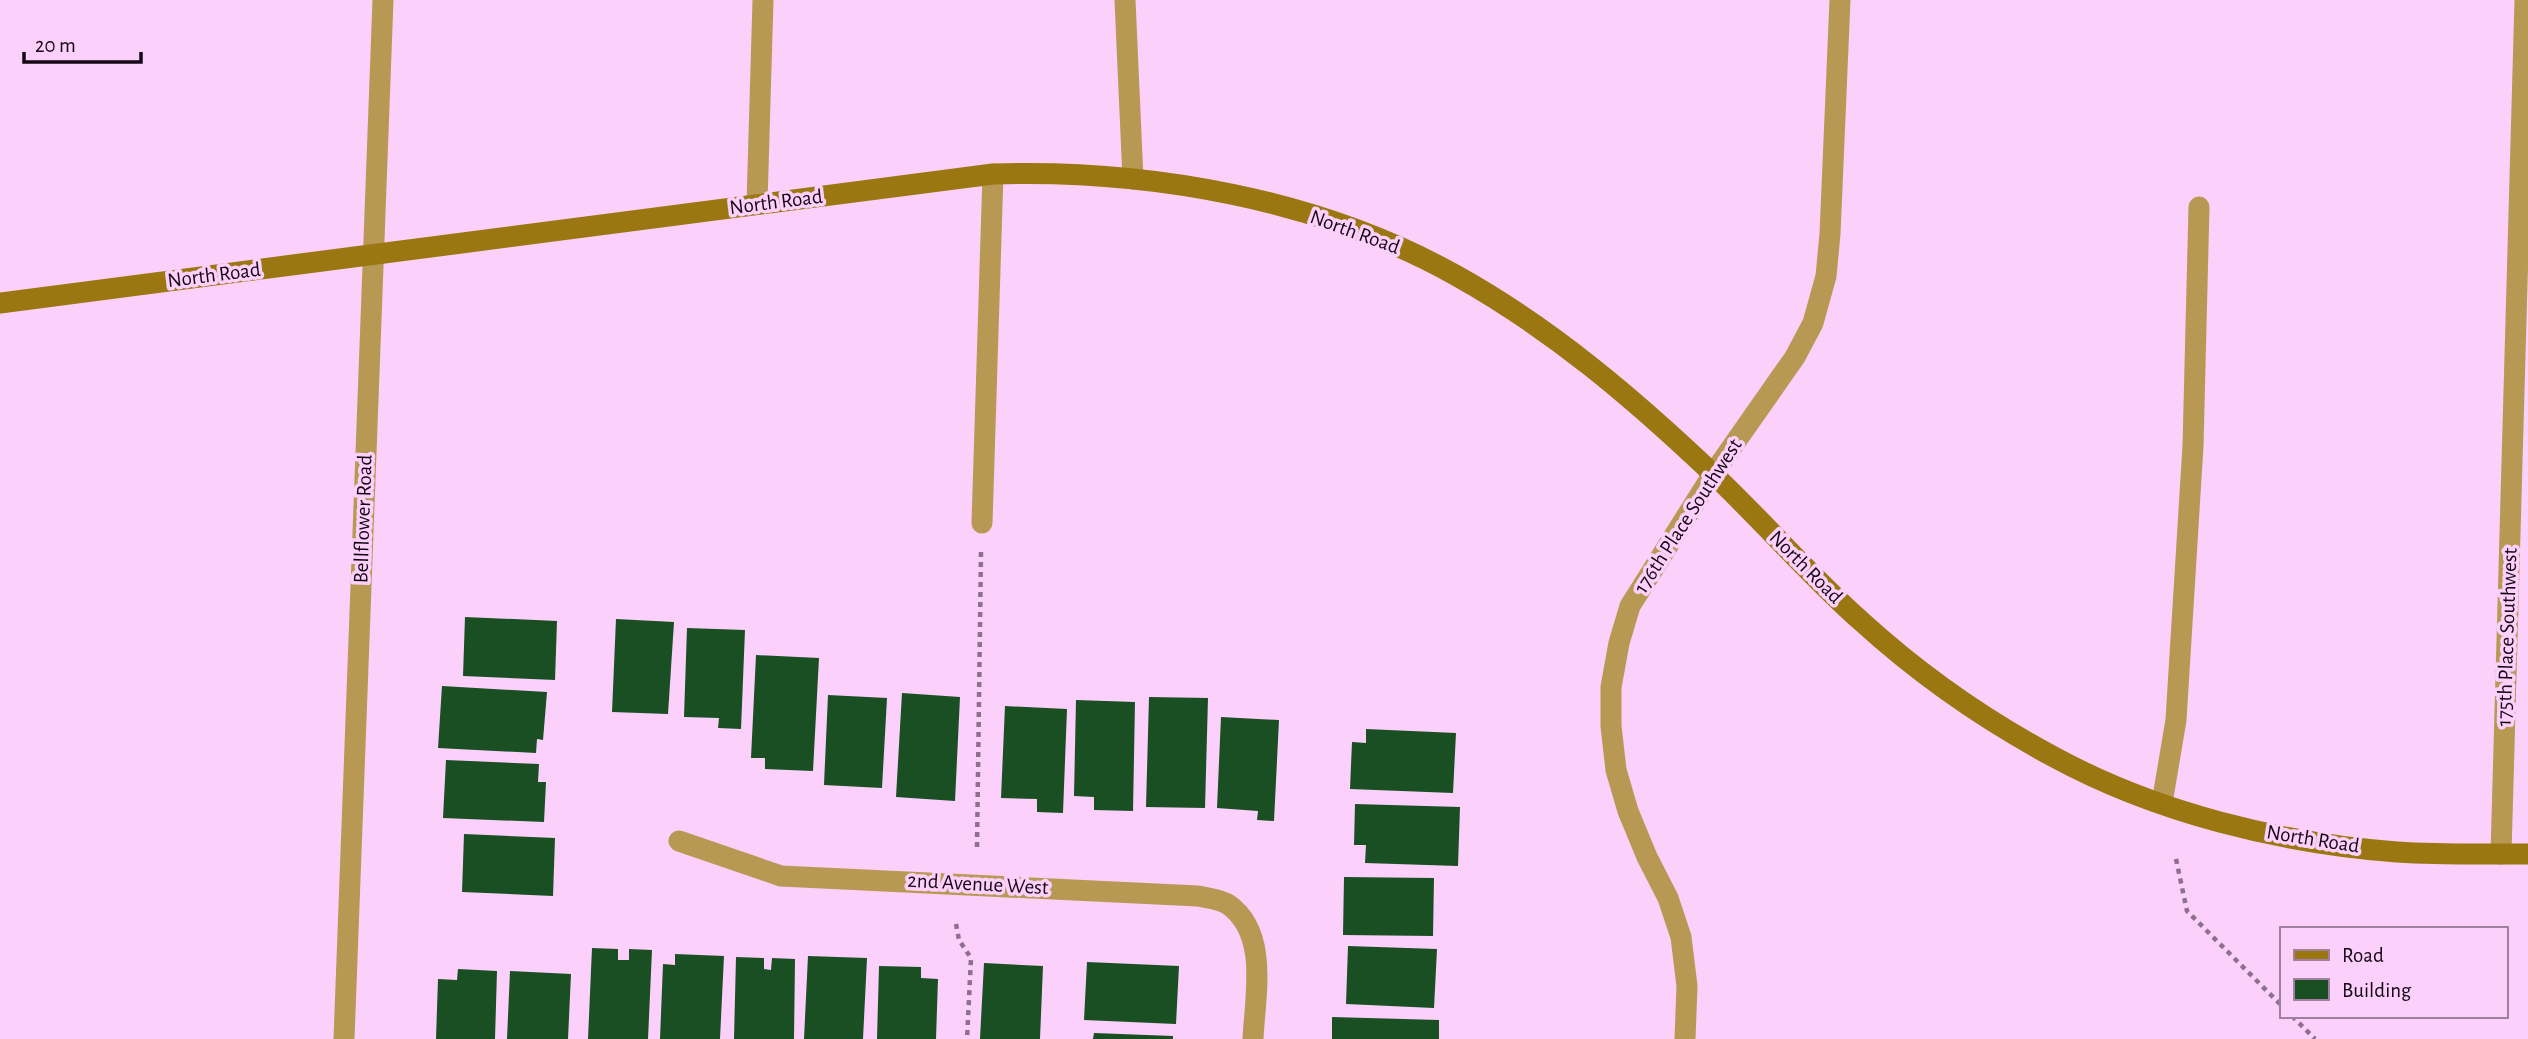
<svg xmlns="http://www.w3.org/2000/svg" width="2528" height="1039" viewBox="0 0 2528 1039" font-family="'Alegreya Sans',sans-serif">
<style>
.building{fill:#194f23}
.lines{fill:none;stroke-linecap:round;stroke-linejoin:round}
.path{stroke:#8d708c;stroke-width:4.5;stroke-dasharray:5 5;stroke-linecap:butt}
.lane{stroke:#b79953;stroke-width:21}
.street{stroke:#b79953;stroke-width:21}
.secondary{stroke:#9a7710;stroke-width:21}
.labels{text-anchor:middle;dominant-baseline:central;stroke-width:7;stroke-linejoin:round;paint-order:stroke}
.street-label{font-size:21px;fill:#150715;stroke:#fbd0fa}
</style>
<rect width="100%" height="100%" fill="#fbd0fa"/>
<g class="building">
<polygon points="465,617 557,621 555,680 463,676"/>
<polygon points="616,619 674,622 668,714 612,712"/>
<polygon points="687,628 745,630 741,729 718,728 719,718 684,717"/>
<polygon points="756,655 819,658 813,771 765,769 765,758 751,758"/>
<polygon points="442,686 547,692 543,740 537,739 536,753 438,748"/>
<polygon points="902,693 960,697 955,801 896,797"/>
<polygon points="828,695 887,698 882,788 824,785"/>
<polygon points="1149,697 1208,698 1205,808 1146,807"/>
<polygon points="1076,700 1135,702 1133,811 1094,810 1094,797 1074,796"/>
<polygon points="1005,706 1067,709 1063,813 1037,812 1037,799 1001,798"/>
<polygon points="1221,717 1279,720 1274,821 1257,820 1258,811 1217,808"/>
<polygon points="1366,729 1456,733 1453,793 1350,789 1352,742 1366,743"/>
<polygon points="446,760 539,764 538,782 546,782 544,822 443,818"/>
<polygon points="1355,804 1460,807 1458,866 1365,863 1366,845 1354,845"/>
<polygon points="464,834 555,838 553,896 462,892"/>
<polygon points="1344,877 1434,878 1433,936 1343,935"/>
<polygon points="1348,946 1437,949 1434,1008 1346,1004"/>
<polygon points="592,948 618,949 618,960 629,960 629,949 652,950 648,1039 588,1039"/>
<polygon points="675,954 724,956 720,1039 660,1039 663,964 675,965"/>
<polygon points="808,956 867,958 863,1039 804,1039"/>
<polygon points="736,957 764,958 764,969 771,970 772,958 795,959 794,1039 734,1039"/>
<polygon points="1087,962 1179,966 1176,1024 1084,1020"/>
<polygon points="984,963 1043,966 1040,1039 980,1039"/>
<polygon points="879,966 921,967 921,978 938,979 936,1039 877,1039"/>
<polygon points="458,969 497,971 495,1039 436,1039 438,979 457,980"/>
<polygon points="510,971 571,974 568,1039 507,1039"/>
<polygon points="1332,1017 1439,1020 1439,1039 1332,1039"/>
<polygon points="1094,1033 1173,1036 1173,1039 1093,1039"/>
</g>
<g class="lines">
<g class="path">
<polyline points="977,847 981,552"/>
<polyline points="2176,859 2187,911 2281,1005"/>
<polyline points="956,924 959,940 971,958 967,1039"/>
<polyline points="2292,1016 2315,1039"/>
</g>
<g class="lane">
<polyline points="982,523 993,174"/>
<polyline points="2162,803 2176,720 2193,446 2199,207"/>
</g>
<g class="street">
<polyline points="1125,0 1133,179"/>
<polyline points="757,204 763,0"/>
<path d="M679,841L781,876L1198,896C1207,898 1221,899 1229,905C1269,934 1255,996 1253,1039"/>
<polyline points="2501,854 2525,0"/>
<polyline points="344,1039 383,0"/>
<polyline points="1685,1039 1687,986 1681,937 1668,898 1647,857 1628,811 1616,770 1611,726 1611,687 1619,643 1630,606 1713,474 1795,357 1813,323 1826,276 1830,234 1840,0"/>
</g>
<path class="secondary" d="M0,303L993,174C1149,169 1320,199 1457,276C1552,329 1634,399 1712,473C1763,521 1809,575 1861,621C1919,674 1985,720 2054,757C2157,813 2280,843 2397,852C2441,855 2484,854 2528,854"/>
</g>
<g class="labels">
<g class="street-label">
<text transform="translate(776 202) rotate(-7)">North Road</text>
<text transform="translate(1355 232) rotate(20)">North Road</text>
<text transform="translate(214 275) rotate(-7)">North Road</text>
<text transform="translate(1688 516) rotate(-57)">176th Place Southwest</text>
<text transform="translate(363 519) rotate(-88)">Bellflower Road</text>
<text transform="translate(1806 567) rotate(45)">North Road</text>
<text transform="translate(2507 637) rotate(-88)">175th Place Southwest</text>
<text transform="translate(2313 839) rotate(9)">North Road</text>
<text transform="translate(978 884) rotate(3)">2nd Avenue West</text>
</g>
</g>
<rect x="2280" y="927" width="228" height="91" fill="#fbd0fa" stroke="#9f809e" stroke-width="2"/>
<rect x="2294" y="950" width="35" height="10" fill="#9a7710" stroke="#9f809e" stroke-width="2"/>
<text x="2342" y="962" font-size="21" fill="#150715">Road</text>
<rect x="2294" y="979" width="35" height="21" fill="#194f23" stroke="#9f809e" stroke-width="2"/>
<text x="2342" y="997" font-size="21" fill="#150715">Building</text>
<path d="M24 52v10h117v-10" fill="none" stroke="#150715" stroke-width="3.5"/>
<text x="35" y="52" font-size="21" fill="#150715" stroke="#fbd0fa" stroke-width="5" paint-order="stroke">20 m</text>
</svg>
